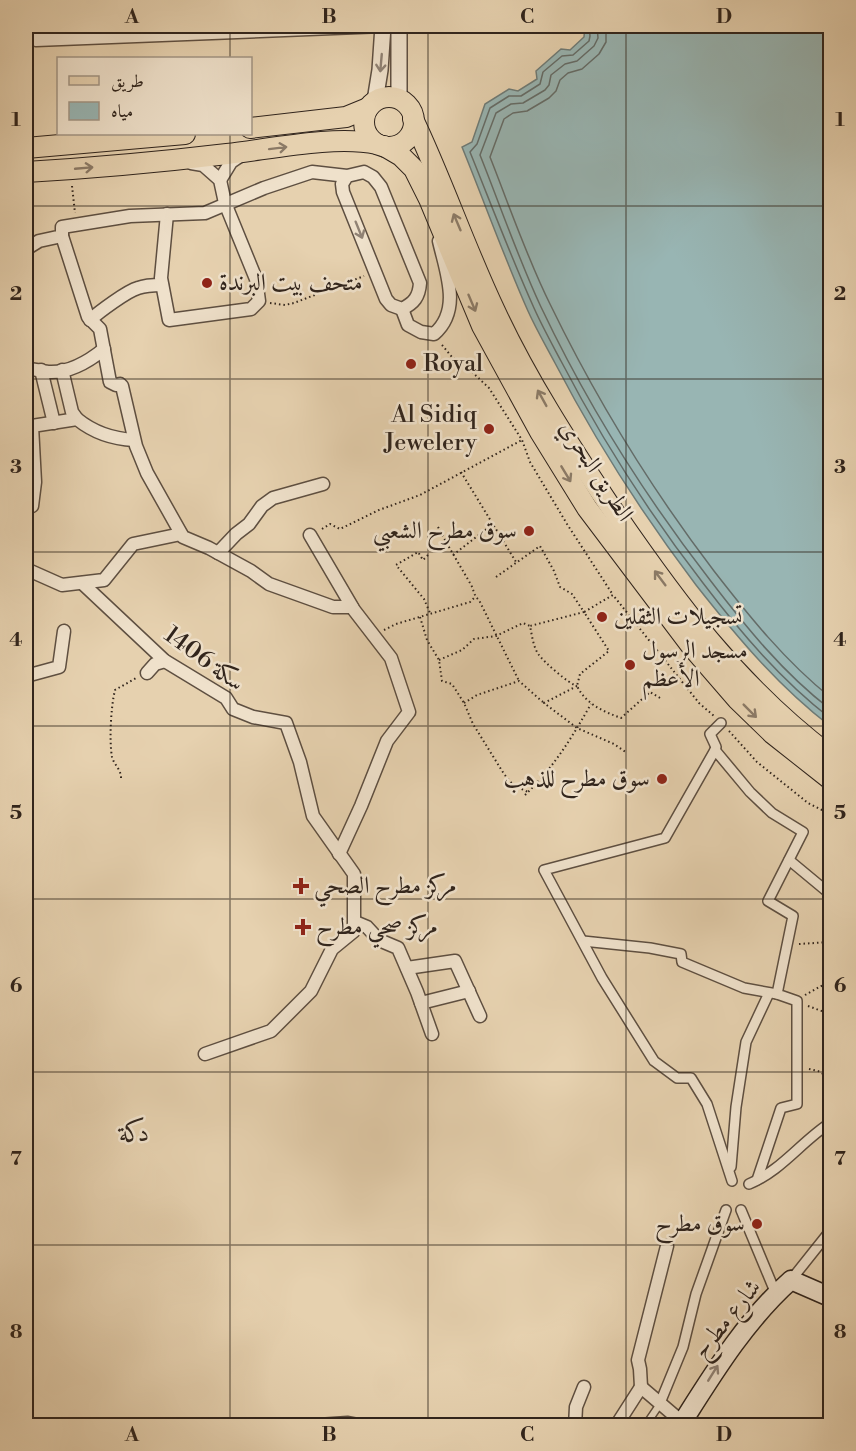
<svg xmlns="http://www.w3.org/2000/svg" width="856" height="1451" viewBox="0 0 856 1451" font-family="'Libre Bodoni',Amiri,serif">
<style>
.water{fill:#98b5b3;stroke:#6e7b77;stroke-width:1.5}
.lines{fill:none;stroke-linecap:round;stroke-linejoin:round}
.shore{stroke:#646c68;stroke-width:1.5}
.service-casing{stroke:#5e4f41;stroke-width:9}
.pedestrian-casing{stroke:#5e4f41;stroke-width:12}
.minor-casing{stroke:#5e4f41;stroke-width:15}
.tertiary-casing{stroke:#5e4f41;stroke-width:18}
.secondary-casing{stroke:#30241c;stroke-width:21}
.primary-casing{stroke:#30241c;stroke-width:22}
.path{stroke:#30241c;stroke-width:2;stroke-dasharray:1.5 3;stroke-linecap:butt}
.service{stroke:#efe1cb;stroke-width:6}
.pedestrian{stroke:#efe1cb;stroke-width:9}
.minor{stroke:#efe1cb;stroke-width:12}
.tertiary{stroke:#efe1cb;stroke-width:15}
.secondary{stroke:#efe1cb;stroke-width:18}
.primary{stroke:#e6d1af;stroke-width:20}
.oneway{stroke:#908274}
.oneway2{stroke:#8b7a66}
.grid{fill:none;stroke:#30241c;stroke-width:1.5;stroke-opacity:0.55}
.poi-dot{fill:#8f2418;stroke:#efe1cb;stroke-width:2}
.labels{text-anchor:middle;dominant-baseline:central;stroke-width:5;stroke-linejoin:round;paint-order:stroke}
.poi-label{font-size:24px;fill:#30241c;stroke:#efe1cb;text-anchor:start}
.street-label{font-size:24px;fill:#30241c;stroke:#efe1cb}
.neighbourhood-label{font-size:26px;fill:#30241c;stroke:#efe1cb}
.neatline{fill:none;stroke:#30241c;stroke-width:2}
.grid-label{font-size:20px;text-anchor:middle;font-weight:bold;fill:#30241c}
</style>
<rect width="100%" height="100%" fill="#e6d1af"/>
<filter id="stains"><feTurbulence type="fractalNoise" baseFrequency=".00333" numOctaves="4"/><feColorMatrix values="0 0 0 0 .2 0 0 0 0 .09 0 0 0 0 .02 0 0 0 .5 -.17"/></filter>
<radialGradient id="worn" r=".72"><stop offset=".6" stop-color="#630" stop-opacity="0"/><stop offset="1" stop-color="#630" stop-opacity=".3"/></radialGradient>
<path class="water" d="M585,26H830V726C778,686 737,637 696,585C643,515 596,442 555,363C546,346 536,329 528,311C504,257 484,201 462,147L472,142L485,104L509,89L518,91L537,79L536,71L561,49L570,50L584,37Z"/>
<g class="lines">
<g class="shore">
<path d="M589,26L590,36L589,41L573,55L562,56L543,72L540,84L521,96H509L490,108L477,144L470,152C491,204 511,257 534,308C542,326 552,344 561,361C602,440 648,512 703,583C741,633 781,680 830,718"/>
<path d="M597,26L598,38L594,46L577,61L565,64L551,75L549,85L545,90L523,103L511,104L496,113L480,155C500,205 518,258 541,307C587,404 644,495 710,580C746,627 783,673 830,709"/>
<path d="M606,26V42L599,54L582,69L568,73L560,80L556,91L549,98L527,111L513,113L504,119L490,157C509,205 527,258 550,304C596,399 650,487 714,571C749,616 785,661 830,697"/>
</g>
<g class="service-casing">
<polyline id="service" points="645,1426 660,1404"/>
</g>
<g class="pedestrian-casing">
<g id="pedestrian">
<polyline points="715,750 716,747 710,734 721,723"/>
<polyline points="789,860 830,894"/>
<polyline points="583,941 650,948 681,954 682,962 744,988 777,994"/>
<polyline points="731,1167 736,1107 746,1042 769,993"/>
<polyline points="732,1181 707,1104 691,1078 677,1078 654,1061 602,978 544,870 665,838 715,750 750,792 772,813 803,832 768,901 793,916 777,994 797,1001 797,1104 781,1108 757,1180"/>
<path d="M749,1184C781,1171 802,1141 830,1123"/>
<polyline points="741,1210 776,1294"/>
<polyline points="791,1280 830,1231"/>
<polyline points="660,1403 683,1347 696,1294 726,1210"/>
</g>
</g>
<g class="minor-casing">
<g id="minor">
<polyline points="37,26 36,40 383,26"/>
<polyline points="220,180 231,162 243,154"/>
<polyline points="167,214 161,278 169,320 251,309 259,301 256,279 225,203 220,180 203,165 191,163"/>
<polyline points="62,236 88,317 100,329 110,382 116,385 120,384 122,386 136,446 147,473 183,537 209,548 251,571 269,584 333,607 352,607"/>
<path d="M26,249L39,241L62,236V227L130,216L205,213L264,188L312,172L347,176L364,172L373,177L381,187L420,283C419,297 414,303 402,309L391,305L386,299L343,192L342,184L347,176"/>
<path d="M402,309L408,325L421,332L434,334C462,310 446,272 439,241"/>
<path d="M90,320C99,312 127,291 138,288C146,285 154,285 162,285"/>
<path d="M26,369C34,368 41,372 49,372C70,373 88,362 104,349"/>
<polyline points="41,370 54,423"/>
<polyline points="62,370 72,412 77,419"/>
<path d="M26,506H32L35,482L32,426L77,419C93,432 114,439 134,440"/>
<polyline points="310,535 354,610 391,658 409,712 387,741 361,806 339,854"/>
<polyline points="218,553 236,534 249,524 262,506 273,498 323,484"/>
<polyline points="26,569 62,585 104,580 133,544 181,534"/>
<polyline points="82,583 165,661 226,698 233,709 253,717 286,723 300,762 313,816 354,874 354,931 332,949 311,991 271,1031 205,1054"/>
<polyline points="147,673 155,664 165,661"/>
<polyline points="26,676 59,667 64,631"/>
<polyline points="355,922 367,927 379,940 398,948 417,992 432,1034"/>
<polyline points="407,968 455,961 480,1016"/>
<polyline points="421,1003 469,991"/>
<polyline points="641,1387 640,1369 638,1360 667,1246"/>
<polyline points="303,1426 348,1423 364,1426"/>
<polyline points="575,1426 576,1407 584,1387"/>
<polyline points="616,1426 641,1387 682,1422"/>
</g>
</g>
<g class="tertiary-casing">
<g id="tertiary">
<polyline points="399,26 399,99"/>
<polyline points="375,101 380,70 383,26"/>
</g>
</g>
<g class="secondary-casing">
<path id="secondary" d="M680,1426C713,1374 745,1321 791,1280L830,1297"/>
</g>
<g class="primary-casing">
<g id="primary">
<circle cx="389" cy="122" r="25"/>
<path d="M413,119C443,182 465,248 495,311C526,378 569,445 610,506C675,601 737,686 830,756"/>
<polyline points="250,128 346,117 368,108"/>
<polyline points="384,146 401,156 414,169 429,199 482,326 540,432 587,508 692,647 737,699 773,734 830,779"/>
<polyline points="26,148 185,134"/>
<path d="M26,172C93,168 160,162 227,154C271,149 335,135 377,144"/>
</g>
</g>
<g class="path">
<polyline points="72,186 75,213"/>
<polyline points="270,303 285,305 294,303 364,276"/>
<polyline points="442,345 452,357 470,370 489,388 522,440 530,462 567,524 613,595"/>
<polyline points="461,472 516,562"/>
<path d="M438,527C448,546 459,564 470,583C474,589 473,595 479,600L519,681"/>
<polyline points="322,529 330,524 340,529 379,510 420,495 522,440"/>
<polyline points="428,555 423,560 418,552 396,565 424,599 430,613"/>
<polyline points="453,555 493,524"/>
<path d="M496,577L540,546L554,571L560,587L572,594L584,612L530,626C532,635 533,647 539,655C544,662 569,684 577,686"/>
<polyline points="420,617 427,640 439,660 442,681 452,684 464,703 473,724 504,774 513,785 528,792"/>
<polyline points="384,630 396,624 470,602 475,597"/>
<polyline points="439,660 462,650 474,639 496,636 523,623 530,626"/>
<polyline points="577,686 544,703 577,728 614,744 627,753"/>
<path d="M660,698L650,692L621,718C602,711 586,704 577,686L580,674L609,651L584,612L613,595L699,703L714,716"/>
<polyline points="464,703 477,695 519,681 544,703"/>
<polyline points="729,731 757,762 808,803 830,814"/>
<path d="M121,778C121,769 114,765 112,757C109,740 111,706 115,690L136,678"/>
<path d="M525,795C554,767 571,739 591,704"/>
<polyline points="799,944 830,942"/>
<polyline points="805,995 823,985 830,983"/>
<polyline points="808,1006 830,1014"/>
<polyline points="809,1069 818,1071 830,1078"/>
</g>
<use href="#service" class="service"/>
<use href="#pedestrian" class="pedestrian"/>
<use href="#minor" class="minor"/>
<use href="#tertiary" class="tertiary"/>
<use href="#secondary" class="secondary"/>
<use href="#primary" class="primary"/>
</g>
<defs><path id="oneway-shaft" d="M-6 0H5M1.5-3L5.5 0L1.5 3" fill="none" stroke-width="1.6" stroke-linecap="round" stroke-linejoin="round" transform="scale(1.5)"/></defs>
<g class="oneway">
<use href="#oneway-shaft" transform="translate(381 63) rotate(95)"/>
<use href="#oneway-shaft" transform="translate(359 230) rotate(68)"/>
<use href="#oneway-shaft" transform="translate(713 1373) rotate(-58)"/>
</g>
<g class="oneway2">
<use href="#oneway-shaft" transform="translate(278 148) rotate(-7)"/>
<use href="#oneway-shaft" transform="translate(84 168) rotate(-5)"/>
<use href="#oneway-shaft" transform="translate(457 222) rotate(-113)"/>
<use href="#oneway-shaft" transform="translate(472 303) rotate(67)"/>
<use href="#oneway-shaft" transform="translate(542 398) rotate(-119)"/>
<use href="#oneway-shaft" transform="translate(566 474) rotate(59)"/>
<use href="#oneway-shaft" transform="translate(660 578) rotate(-127)"/>
<use href="#oneway-shaft" transform="translate(750 711) rotate(45)"/>
</g>
<path class="grid" d="M230,26V58M428,26V1426M626,26V1426M230,134V1426M26,206H830M26,379H830M26,552H830M26,726H830M26,899H830M26,1072H830M26,1245H830"/>
<g class="poi-dot">
<circle cx="207" cy="283" r="6"/>
<circle cx="411" cy="364" r="6"/>
<circle cx="489" cy="429" r="6"/>
<circle cx="529" cy="531" r="6"/>
<circle cx="602" cy="617" r="6"/>
<circle cx="630" cy="665" r="6"/>
<circle cx="662" cy="779" r="6"/>
<path d="M298 877h6v6h6v6h-6v6h-6v-6h-6v-6h6z"/>
<path d="M300 918h6v6h6v6h-6v6h-6v-6h-6v-6h6z"/>
<circle cx="757" cy="1224" r="6"/>
</g>
<g class="labels">
<g class="poi-label">
<text x="219" y="283">متحف بيت البرندة</text>
<text x="423" y="364">Royal</text>
<text x="477" y="415" text-anchor="end">Al Sidiq<tspan x="477" dy="28">Jewelery</tspan></text>
<text x="517" y="531" text-anchor="end">سوق مطرح الشعبي</text>
<text x="614" y="617">تسجيلات الثقلين</text>
<text x="642" y="651">مسجد الرسول<tspan x="642" dy="28">الأعظم</tspan></text>
<text x="650" y="779" text-anchor="end">سوق مطرح للذهب</text>
<text x="314" y="886">مركز مطرح الصحي</text>
<text x="316" y="927">مركز صحي مطرح</text>
<text x="745" y="1224" text-anchor="end">سوق مطرح</text>
</g>
<g class="street-label">
<text transform="translate(596 471) rotate(57)">الطريق البحري</text>
<text transform="translate(204 659) rotate(36)">1406 سكة</text>
<text transform="translate(727 1319) rotate(-51)">شارع مطرح</text>
</g>
<g class="neighbourhood-label">
<text x="134" y="1133">دكة</text>
</g>
</g>
<rect width="856" height="1451" fill="none" stroke="#e6d1af" stroke-width="66"/>
<rect x="57" y="57" width="195" height="78" fill="#efe1cb" stroke="#a39585" stroke-width="1.5"/>
<rect x="69" y="76" width="30" height="9" fill="#e6d1af" stroke="#a39585" stroke-width="1.5"/>
<text x="111" y="87" font-size="18" fill="#30241c">طريق</text>
<rect x="69" y="102" width="30" height="18" fill="#98b5b3" stroke="#a39585" stroke-width="1.5"/>
<text x="111" y="117" font-size="18" fill="#30241c">مياه</text>
<rect x="33" y="33" width="790" height="1385" class="neatline"/>
<g class="grid-label">
<text x="132" y="23">A</text>
<text x="329" y="23">B</text>
<text x="527" y="23">C</text>
<text x="724" y="23">D</text>
<text x="16" y="126">1</text>
<text x="840" y="126">1</text>
<text x="16" y="300">2</text>
<text x="840" y="300">2</text>
<text x="16" y="473">3</text>
<text x="840" y="473">3</text>
<text x="16" y="646">4</text>
<text x="840" y="646">4</text>
<text x="16" y="819">5</text>
<text x="840" y="819">5</text>
<text x="16" y="992">6</text>
<text x="840" y="992">6</text>
<text x="16" y="1165">7</text>
<text x="840" y="1165">7</text>
<text x="16" y="1338">8</text>
<text x="840" y="1338">8</text>
<text x="132" y="1441">A</text>
<text x="329" y="1441">B</text>
<text x="527" y="1441">C</text>
<text x="724" y="1441">D</text>
</g>
<rect width="100%" height="100%" filter="url(#stains)"/>
<rect width="100%" height="100%" fill="url(#worn)"/>
</svg>
